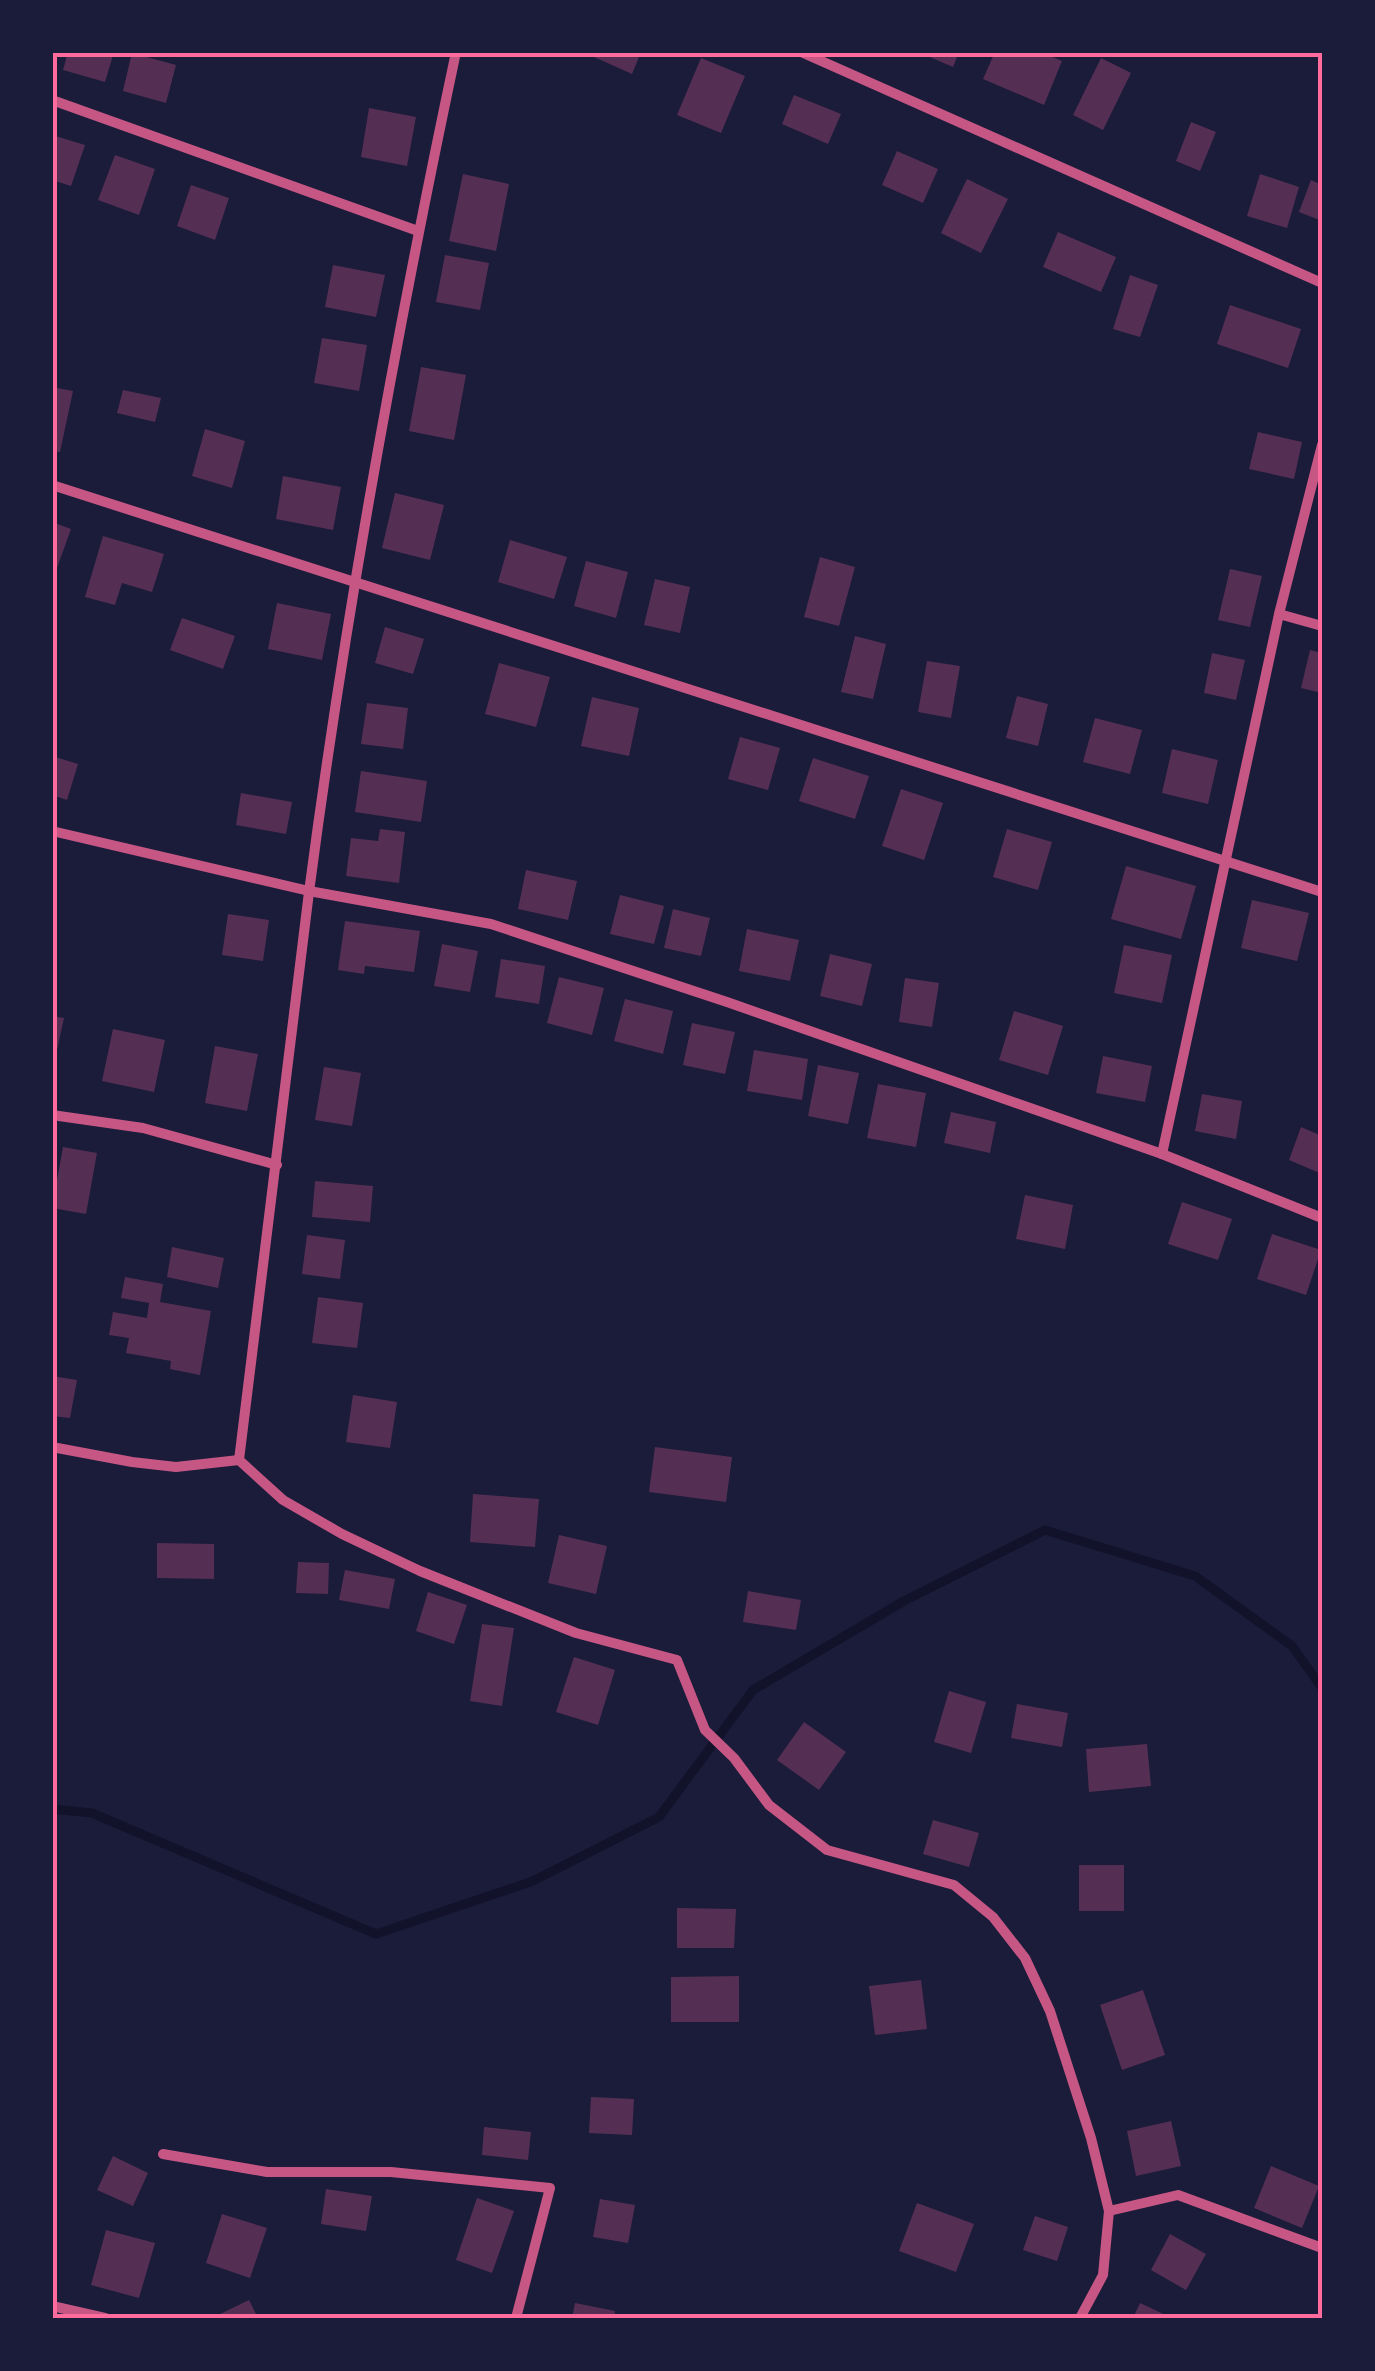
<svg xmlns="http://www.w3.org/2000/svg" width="1375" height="2371" viewBox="0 0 1375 2371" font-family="Manrope,sans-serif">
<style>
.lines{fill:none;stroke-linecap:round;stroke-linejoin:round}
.stream{stroke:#12122b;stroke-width:9}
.building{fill:#542f53}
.minor{stroke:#c65784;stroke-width:10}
.neatline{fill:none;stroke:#ff6b9d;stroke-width:4}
</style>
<rect width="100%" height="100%" fill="#1b1b3a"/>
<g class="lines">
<polyline class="stream" points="52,1809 92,1813 376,1934 533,1881 659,1817 753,1690 904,1601 1045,1530 1195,1576 1292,1646 1322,1688"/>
</g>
<g class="building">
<polygon points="68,52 114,52 105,82 63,70"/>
<polygon points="596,52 641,52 632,74 594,57"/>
<polygon points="918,52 959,52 953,67"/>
<polygon points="995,52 1041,52 1062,61 1044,105 983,79"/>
<polygon points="132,53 176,65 166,103 123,91"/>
<polygon points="701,58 745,76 721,133 677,115"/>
<polygon points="1101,58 1131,73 1103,130 1073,115"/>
<polygon points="794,95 841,114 828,144 782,124"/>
<polygon points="369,108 416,117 407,166 361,157"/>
<polygon points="1191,122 1216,132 1200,171 1176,161"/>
<polygon points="52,135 85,145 71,186 52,180"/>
<polygon points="897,151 938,169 923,203 882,185"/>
<polygon points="115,155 155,169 139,215 98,200"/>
<polygon points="463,174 509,184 496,251 449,241"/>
<polygon points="1260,174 1299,187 1287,228 1247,216"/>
<polygon points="967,179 1008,199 981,253 941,233"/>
<polygon points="1311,180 1322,185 1322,221 1299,212"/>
<polygon points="191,185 229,198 215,240 177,226"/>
<polygon points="1058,232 1116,257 1101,292 1043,267"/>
<polygon points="445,255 489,263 480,310 436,302"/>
<polygon points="333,265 385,275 376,317 325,307"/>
<polygon points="1130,275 1158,285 1140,337 1113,329"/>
<polygon points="1230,305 1301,329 1288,368 1217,344"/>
<polygon points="322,338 367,345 359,391 314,383"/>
<polygon points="421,367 466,375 454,440 409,431"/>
<polygon points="52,387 73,391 60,452 52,451"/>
<polygon points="123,390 161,398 155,422 117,413"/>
<polygon points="205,429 245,441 232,488 192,476"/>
<polygon points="1258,432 1302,442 1294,479 1249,469"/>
<polygon points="283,476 341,487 333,530 276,519"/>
<polygon points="395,493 444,505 430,560 382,548"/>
<polygon points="52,522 71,529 53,579 52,579"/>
<polygon points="103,536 164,554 152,592 122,583 115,605 85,597"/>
<polygon points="510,540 567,557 554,599 498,582"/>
<polygon points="820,557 855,567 839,626 804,617"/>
<polygon points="586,561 628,572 616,618 574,606"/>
<polygon points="1230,569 1262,576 1250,627 1218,620"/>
<polygon points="655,579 690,587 680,633 644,625"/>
<polygon points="277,603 331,614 322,660 268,649"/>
<polygon points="182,618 235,636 223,669 170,650"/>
<polygon points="385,627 424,639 413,674 375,663"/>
<polygon points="855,636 886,644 873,699 841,692"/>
<polygon points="1310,650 1322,653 1322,693 1301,688"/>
<polygon points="1212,653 1245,660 1236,700 1204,693"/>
<polygon points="927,661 960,666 951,718 918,712"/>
<polygon points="499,663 550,677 536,727 485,714"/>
<polygon points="1017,696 1048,704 1038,746 1006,738"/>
<polygon points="592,697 639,708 629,756 581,746"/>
<polygon points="367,703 408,708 403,749 361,744"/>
<polygon points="1095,718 1142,730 1130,774 1083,762"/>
<polygon points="740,737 780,748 768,790 728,779"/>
<polygon points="1172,749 1218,760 1208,804 1162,793"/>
<polygon points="52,756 78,764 67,800 52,795"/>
<polygon points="813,758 869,776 855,819 799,801"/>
<polygon points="361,771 427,781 421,822 355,812"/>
<polygon points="901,789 943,803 924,860 882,846"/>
<polygon points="241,793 292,802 286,834 236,825"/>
<polygon points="380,829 405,832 399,883 346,876 351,838 378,841"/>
<polygon points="1007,829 1052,842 1038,890 993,877"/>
<polygon points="1126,866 1196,886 1181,939 1111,919"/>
<polygon points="526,870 577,881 568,920 518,909"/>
<polygon points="620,895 664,906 654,944 610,934"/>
<polygon points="1252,900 1309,913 1297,961 1241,948"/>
<polygon points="673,909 710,918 701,956 664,948"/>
<polygon points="228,914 269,920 263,961 222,955"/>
<polygon points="345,921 420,931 414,972 365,966 364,974 338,970"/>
<polygon points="747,929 799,940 790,981 739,971"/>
<polygon points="442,944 478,951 470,992 434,986"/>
<polygon points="1124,945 1172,955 1162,1003 1114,993"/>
<polygon points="830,954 872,964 862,1006 820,996"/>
<polygon points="501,959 545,966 539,1004 495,997"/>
<polygon points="559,977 604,988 592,1035 547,1023"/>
<polygon points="905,978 939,983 932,1027 899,1022"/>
<polygon points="625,999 673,1011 663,1054 614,1041"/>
<polygon points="1014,1011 1063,1026 1048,1075 999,1060"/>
<polygon points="52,1016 64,1018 54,1064 52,1064"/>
<polygon points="692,1023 735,1032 725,1074 683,1065"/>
<polygon points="113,1029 165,1040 154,1092 102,1081"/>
<polygon points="215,1046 258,1054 247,1111 205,1103"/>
<polygon points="754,1050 808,1059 802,1100 747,1091"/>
<polygon points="1103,1056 1152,1066 1145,1102 1096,1093"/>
<polygon points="818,1065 859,1073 848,1124 808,1116"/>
<polygon points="324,1067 361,1073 352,1126 315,1120"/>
<polygon points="878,1084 926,1093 916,1147 867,1138"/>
<polygon points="1202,1094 1242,1101 1236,1139 1195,1131"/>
<polygon points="951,1112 996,1122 990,1153 944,1143"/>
<polygon points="1301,1127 1322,1136 1322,1174 1289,1160"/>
<polygon points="63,1147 97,1153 86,1214 52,1208"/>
<polygon points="315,1181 373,1186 370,1222 312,1217"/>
<polygon points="1025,1195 1073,1205 1065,1249 1016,1239"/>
<polygon points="1182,1202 1232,1219 1218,1260 1168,1244"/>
<polygon points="1272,1234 1321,1250 1306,1295 1257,1279"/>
<polygon points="307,1235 345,1240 340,1279 302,1274"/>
<polygon points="172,1247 224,1258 218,1288 167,1277"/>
<polygon points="125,1277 163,1284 160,1302 211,1311 200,1375 170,1369 171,1361 126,1353 129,1338 109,1335 113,1312 147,1318 149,1303 121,1298"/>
<polygon points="318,1297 363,1303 357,1348 312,1343"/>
<polygon points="52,1376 77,1380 70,1418 52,1416"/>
<polygon points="353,1395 397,1402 390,1448 346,1442"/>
<polygon points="655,1447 732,1457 726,1502 649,1492"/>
<polygon points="473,1494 539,1499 535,1547 470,1542"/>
<polygon points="559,1535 607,1546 596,1594 548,1583"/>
<polygon points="157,1543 214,1544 214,1579 157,1578"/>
<polygon points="298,1562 329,1563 328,1594 296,1593"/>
<polygon points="345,1570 395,1579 389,1609 339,1600"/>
<polygon points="748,1591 801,1600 796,1630 743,1622"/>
<polygon points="428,1592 467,1605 454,1644 416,1631"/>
<polygon points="482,1624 514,1628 502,1706 470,1701"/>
<polygon points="574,1657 615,1670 598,1725 556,1712"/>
<polygon points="949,1691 986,1702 971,1753 934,1742"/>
<polygon points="1017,1704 1068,1713 1062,1747 1011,1738"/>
<polygon points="804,1722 846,1752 819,1790 777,1760"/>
<polygon points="1147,1744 1151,1786 1089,1792 1086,1749"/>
<polygon points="933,1820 979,1833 969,1867 923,1854"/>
<rect x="1079" y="1865" width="45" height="46"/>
<polygon points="677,1908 736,1909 734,1948 677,1948"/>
<polygon points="739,1976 739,2022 671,2022 671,1977"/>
<polygon points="921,1980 927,2029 875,2035 869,1986"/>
<polygon points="1143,1990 1165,2055 1122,2070 1100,2005"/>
<polygon points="591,2097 634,2099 632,2135 589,2133"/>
<polygon points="1171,2121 1181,2166 1136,2176 1127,2131"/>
<polygon points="484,2127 531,2132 528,2160 482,2155"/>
<polygon points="113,2156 148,2173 133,2206 97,2190"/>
<polygon points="1271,2166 1319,2186 1302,2228 1254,2208"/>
<polygon points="326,2189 372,2196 366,2231 321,2224"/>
<polygon points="477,2198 514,2211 492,2273 456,2260"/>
<polygon points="600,2199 635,2205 628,2243 593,2237"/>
<polygon points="917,2203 974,2224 956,2272 899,2251"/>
<polygon points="222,2214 267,2228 250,2278 206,2263"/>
<polygon points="1035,2216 1068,2227 1057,2261 1023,2250"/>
<polygon points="106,2230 155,2243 139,2298 91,2285"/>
<polygon points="1170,2234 1206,2254 1186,2290 1151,2270"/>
<polygon points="249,2300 258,2318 212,2318"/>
<polygon points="575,2303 615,2311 614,2318 572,2318"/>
<polygon points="1140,2303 1172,2318 1133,2318"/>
</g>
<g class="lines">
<g class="minor">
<path d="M456,52C397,330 346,610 309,892C284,1081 264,1271 239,1460L283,1500L342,1534L420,1571L576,1633L677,1660L705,1730L734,1758L769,1805L827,1850L954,1885L993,1917L1025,1958L1050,2011L1091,2138L1109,2211L1103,2275L1080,2318"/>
<polyline points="801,52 1322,283"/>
<polyline points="52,100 418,231"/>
<polyline points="52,485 1322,892"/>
<polyline points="1279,614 1322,626"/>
<polyline points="52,831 309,891 491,924 727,1002 1162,1154 1322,1218"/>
<polyline points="52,1115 143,1128 277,1165"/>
<polyline points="1162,1154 1279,614 1322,445"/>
<polyline points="52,1447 132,1462 176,1467 239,1460"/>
<polyline points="163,2154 267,2172 391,2172 550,2188 516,2318"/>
<polyline points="1109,2211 1178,2195 1322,2248"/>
<polyline points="52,2306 105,2318"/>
</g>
</g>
<rect width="1375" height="2371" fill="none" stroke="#1b1b3a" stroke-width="110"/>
<rect x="55" y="55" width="1265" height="2261" class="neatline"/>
</svg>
